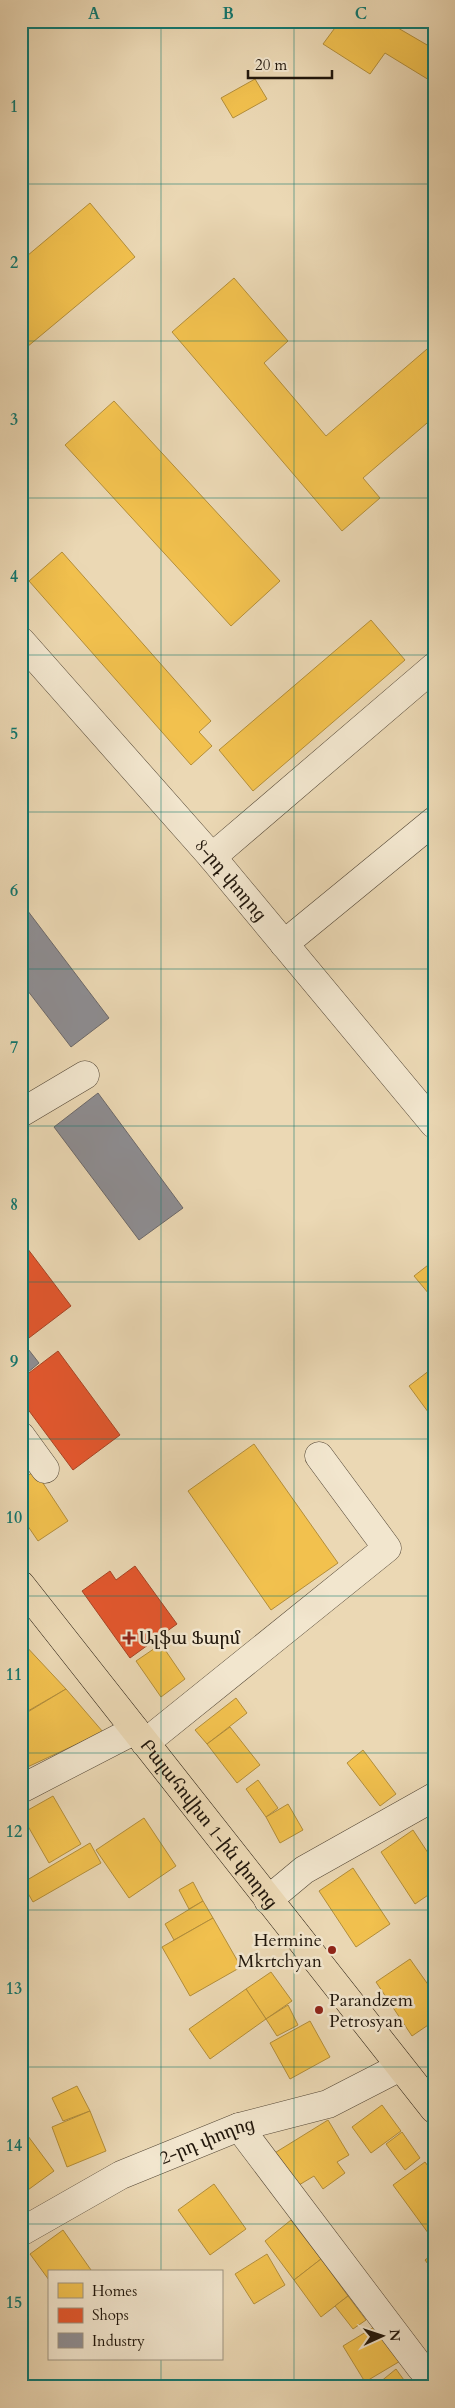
<svg xmlns="http://www.w3.org/2000/svg" width="455" height="2408" viewBox="0 0 455 2408" font-family="Cardo,'Noto Serif Armenian',serif">
<style>
.homes{fill:#f2c14e;stroke:#b38e3a}
.shops{fill:#e4572e;stroke:#a94424}
.industry{fill:#8d8d92;stroke:#6c696a}
.lines{fill:none;stroke-linecap:round;stroke-linejoin:round}
.minor-casing{stroke:#534635;stroke-width:29}
.major-casing{stroke:#20160b;stroke-width:29}
.minor{stroke:#f2e6ce;stroke-width:28}
.major{stroke:#ebd8b4;stroke-width:28}
.grid{fill:none;stroke:#0f766e;stroke-width:1;stroke-opacity:0.55}
.poi-dot{fill:#8f2418;stroke:#f2e6ce;stroke-width:2}
.labels{text-anchor:middle;dominant-baseline:central;stroke-width:5;stroke-linejoin:round;paint-order:stroke}
.street-label{font-size:18px;fill:#20160b;stroke:#f2e6ce}
.poi-label{font-size:18px;fill:#20160b;stroke:#f2e6ce;text-anchor:start}
.neatline{fill:none;stroke:#0f766e;stroke-width:2}
.grid-label{font-size:16px;text-anchor:middle;font-weight:bold;fill:#0f766e}
</style>
<rect width="100%" height="100%" fill="#ebd8b4"/>
<filter id="stains"><feTurbulence type="fractalNoise" baseFrequency=".004" numOctaves="4"/><feColorMatrix values="0 0 0 0 .2 0 0 0 0 .09 0 0 0 0 .02 0 0 0 .5 -.17"/></filter>
<radialGradient id="worn" r=".72"><stop offset=".6" stop-color="#630" stop-opacity="0"/><stop offset="1" stop-color="#630" stop-opacity=".3"/></radialGradient>
<g class="homes">
<polygon points="340,21 386,21 434,49 434,83 385,53 370,74 323,44"/>
<polygon points="255,79 267,99 233,118 221,98"/>
<polygon points="90,203 135,257 21,352 21,261"/>
<polygon points="234,278 288,341 264,363 326,436 434,343 434,417 363,478 380,498 342,531 172,332"/>
<polygon points="114,401 280,581 231,626 65,445"/>
<polygon points="62,552 211,721 199,732 212,746 191,765 29,581"/>
<polygon points="371,620 405,660 253,791 219,750"/>
<polygon points="432,1262 434,1265 434,1300 414,1276"/>
<polygon points="434,1367 434,1420 409,1386"/>
<polygon points="254,1444 338,1563 271,1610 188,1491"/>
<polygon points="35,1471 68,1521 38,1541 21,1516 21,1480"/>
<polygon points="23,1643 66,1689 21,1715 21,1644"/>
<polygon points="161,1644 185,1679 161,1697 136,1661"/>
<polygon points="66,1689 103,1732 21,1770 21,1716"/>
<polygon points="236,1698 247,1713 207,1744 195,1730"/>
<polygon points="230,1727 260,1765 237,1783 207,1744"/>
<polygon points="363,1750 396,1794 380,1806 347,1763"/>
<polygon points="258,1780 278,1808 266,1817 246,1789"/>
<polygon points="53,1796 81,1844 49,1863 21,1814"/>
<polygon points="288,1804 303,1830 280,1843 266,1817"/>
<polygon points="144,1818 176,1866 129,1898 96,1850"/>
<polygon points="413,1830 434,1862 434,1891 415,1904 381,1852"/>
<polygon points="90,1843 101,1863 33,1902 22,1883"/>
<polygon points="353,1868 390,1924 356,1947 319,1891"/>
<polygon points="193,1882 203,1901 189,1909 179,1890"/>
<polygon points="203,1901 213,1918 174,1940 165,1924"/>
<polygon points="213,1918 241,1967 190,1996 162,1947"/>
<polygon points="410,1959 434,1993 434,2021 412,2036 376,1982"/>
<polygon points="271,1972 292,2001 266,2019 246,1989"/>
<polygon points="246,1989 266,2019 210,2059 189,2029"/>
<polygon points="288,2005 298,2025 277,2036 266,2019"/>
<polygon points="310,2021 330,2057 290,2079 270,2043"/>
<polygon points="77,2086 90,2111 63,2121 52,2098"/>
<polygon points="382,2105 401,2131 371,2153 352,2127"/>
<polygon points="90,2111 106,2151 67,2167 52,2127"/>
<polygon points="328,2120 349,2155 337,2162 345,2173 323,2189 314,2176 294,2188 273,2154"/>
<polygon points="25,2132 54,2171 21,2195 21,2135"/>
<polygon points="402,2132 420,2158 405,2170 386,2144"/>
<polygon points="425,2162 434,2174 434,2241 393,2185"/>
<polygon points="214,2184 246,2229 210,2255 178,2210"/>
<polygon points="291,2220 321,2259 294,2280 265,2241"/>
<polygon points="63,2230 91,2270 89,2272 49,2272 49,2280 30,2254"/>
<polygon points="434,2253 434,2272 425,2260"/>
<polygon points="267,2254 285,2285 254,2304 235,2274"/>
<polygon points="321,2259 348,2296 321,2317 294,2280"/>
<polygon points="348,2296 366,2320 353,2329 335,2306"/>
<polygon points="379,2324 402,2360 365,2382 343,2346"/>
<polygon points="396,2369 409,2387 374,2387"/>
</g>
<g class="shops">
<polygon points="21,1240 71,1306 21,1344"/>
<polygon points="58,1351 120,1435 73,1470 21,1400 21,1379"/>
<polygon points="135,1566 177,1624 130,1658 82,1591 110,1571 116,1580"/>
</g>
<g class="industry">
<polygon points="21,902 109,1018 71,1047 21,982"/>
<polygon points="98,1093 183,1208 139,1240 54,1127"/>
<polygon points="25,1345 39,1363 21,1378 21,1348"/>
</g>
<g class="lines">
<g class="minor-casing">
<g id="minor">
<path id="s1" d="M21,641L212,857L434,1124"/>
<polyline points="212,857 434,667"/>
<polyline points="284,944 434,821"/>
<polyline points="21,1113 85,1075"/>
<polyline points="21,1436 45,1469"/>
<polyline points="145,1743 387,1548 319,1456"/>
<polyline points="21,1789 135,1730"/>
<polyline points="268,1900 304,1870 434,1797"/>
<polyline points="239,2127 421,2368 434,2366"/>
<path id="s2" d="M21,2232L121,2175L239,2127L328,2104L400,2067"/>
</g>
</g>
<g class="major-casing">
<g id="major">
<path id="s3" d="M21,1585L434,2109"/>
</g>
</g>
<use href="#minor" class="minor"/>
<use href="#major" class="major"/>
</g>
<path class="grid" d="M161,21V2272M294,21V2387M21,184H434M21,341H434M21,498H434M21,655H434M21,812H434M21,969H434M21,1126H434M21,1282H434M21,1439H434M21,1596H434M21,1753H434M21,1910H434M21,2067H434M21,2224H434M161,2359V2387"/>
<g class="poi-dot">
<path d="M126.5 1630.5h5v5h5v5h-5v5h-5v-5h-5v-5h5z"/>
<circle cx="332" cy="1950" r="5"/>
<circle cx="319" cy="2010" r="5"/>
</g>
<g class="labels">
<g class="street-label">
<text stroke="none"><textPath href="#s1" startOffset="318">8-րդ փողոց</textPath></text>
<text stroke="none"><textPath href="#s3" startOffset="304">Բալահովիտ 1-ին փողոց</textPath></text>
<text stroke="none"><textPath href="#s2" startOffset="208">2-րդ փողոց</textPath></text>
</g>
<g class="poi-label">
<text x="139" y="1638">Ալֆա Ֆարմ</text>
<text x="322" y="1940" text-anchor="end">Hermine<tspan x="322" dy="21">Mkrtchyan</tspan></text>
<text x="329" y="2000">Parandzem<tspan x="329" dy="21">Petrosyan</tspan></text>
</g>
</g>
<rect width="455" height="2408" fill="none" stroke="#ebd8b4" stroke-width="55"/>
<rect x="48" y="2270" width="175" height="90" fill="#f2e6ce" stroke="#9e9380"/>
<rect x="58" y="2283" width="25" height="15" fill="#f2c14e" stroke="#9e9380"/>
<text x="92" y="2296" font-size="15" fill="#20160b">Homes</text>
<rect x="58" y="2308" width="25" height="15" fill="#e4572e" stroke="#9e9380"/>
<text x="92" y="2320" font-size="15" fill="#20160b">Shops</text>
<rect x="58" y="2333" width="25" height="15" fill="#8d8d92" stroke="#9e9380"/>
<text x="92" y="2346" font-size="15" fill="#20160b">Industry</text>
<g transform="translate(382 2336) rotate(87)" stroke="#f2e6ce" stroke-width="4" paint-order="stroke">
<path d="M0-4L9 19L0 12L-9 19Z" fill="#20160b"/>
<text y="-8" font-size="14" font-weight="bold" text-anchor="middle" fill="#20160b">N</text>
</g>
<path d="M248 70v8h84v-8" fill="none" stroke="#20160b" stroke-width="2.5"/>
<text x="255" y="70" font-size="15" fill="#20160b" stroke="#f2e6ce" stroke-width="4" paint-order="stroke">20 m</text>
<rect x="28" y="28" width="400" height="2352" class="neatline"/>
<g class="grid-label">
<text x="94" y="19">A</text>
<text x="228" y="19">B</text>
<text x="361" y="19">C</text>
<text x="14" y="112">1</text>
<text x="14" y="268">2</text>
<text x="14" y="425">3</text>
<text x="14" y="582">4</text>
<text x="14" y="739">5</text>
<text x="14" y="896">6</text>
<text x="14" y="1053">7</text>
<text x="14" y="1210">8</text>
<text x="14" y="1367">9</text>
<text x="14" y="1523">10</text>
<text x="14" y="1680">11</text>
<text x="14" y="1837">12</text>
<text x="14" y="1994">13</text>
<text x="14" y="2151">14</text>
<text x="14" y="2308">15</text>
</g>
<rect width="100%" height="100%" filter="url(#stains)"/>
<rect width="100%" height="100%" fill="url(#worn)"/>
</svg>
